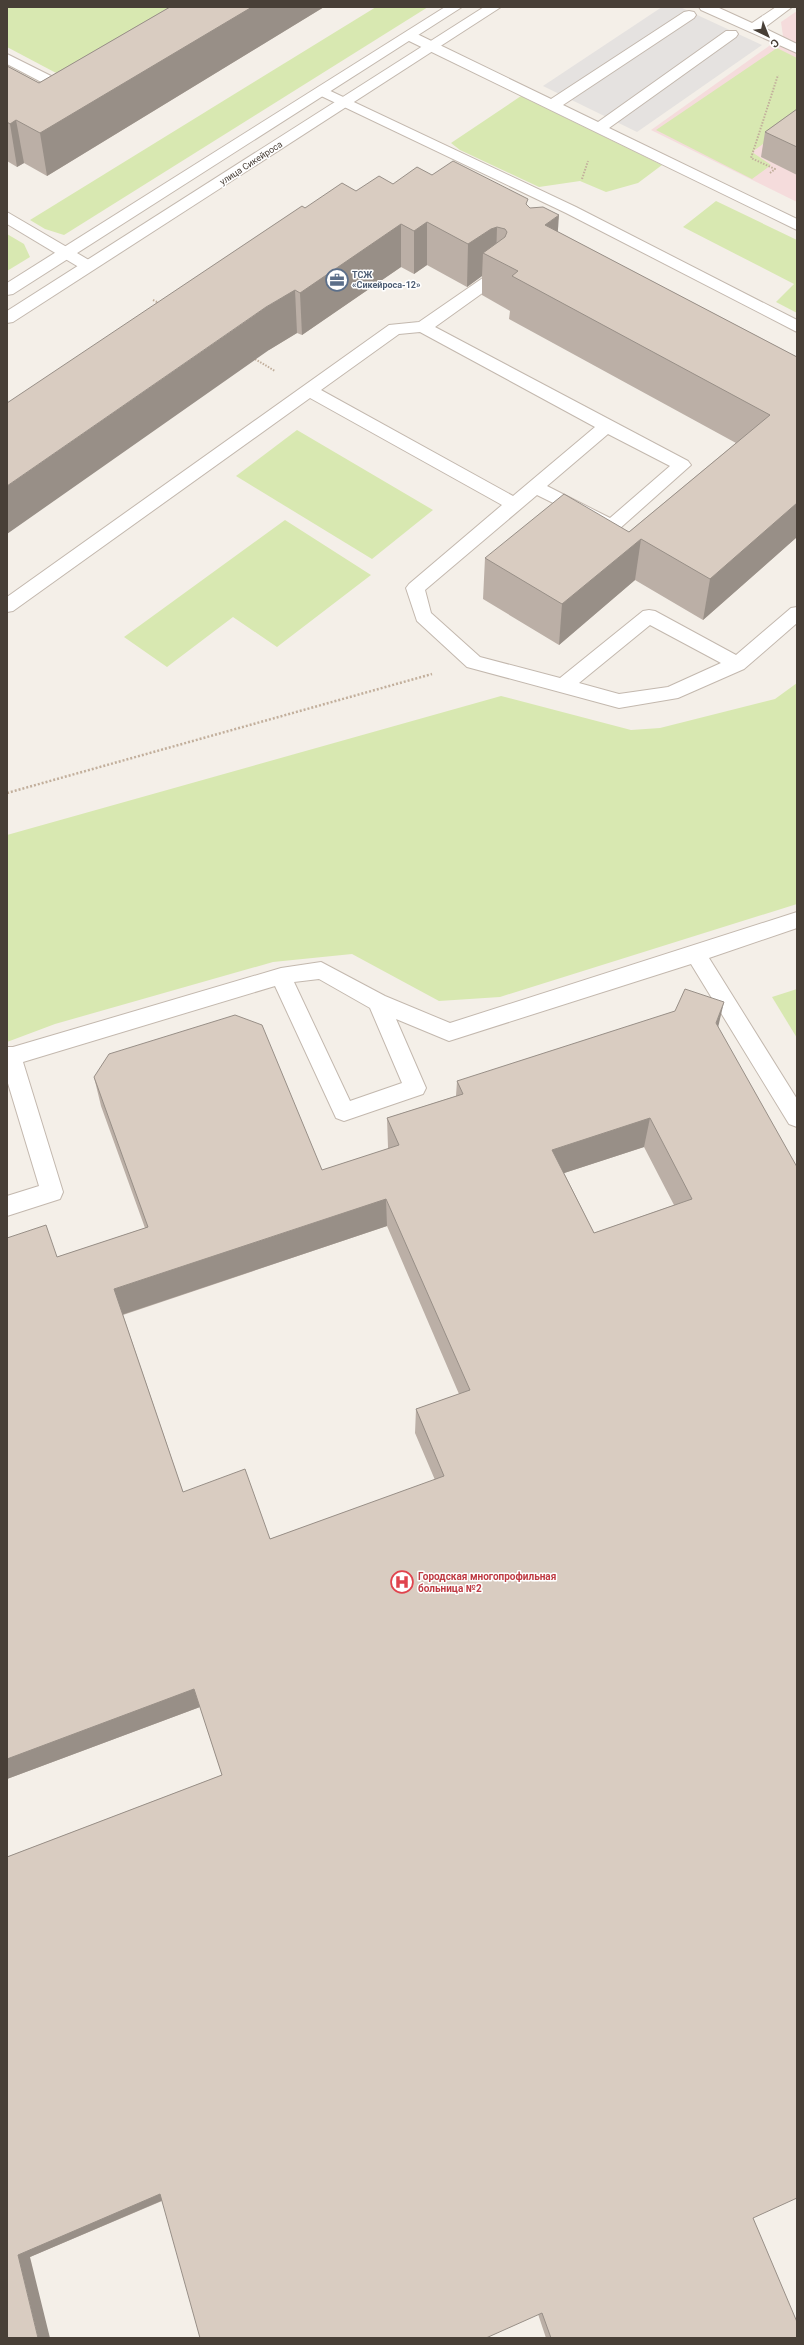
<svg xmlns="http://www.w3.org/2000/svg" width="804" height="2345" viewBox="0 0 804 2345" font-family="Roboto,sans-serif">
<style>
.medical{fill:#f5dcdc}
.green{fill:#d8e8b1}
.parking{fill:#e5e2e0}
.lines{fill:none;stroke-linecap:round;stroke-linejoin:round}
.service-casing{stroke:#c3b8ae;stroke-width:2}
.tertiary-casing{stroke:#c3b8ae;stroke-width:2}
.path-far1{stroke:#c2af9c;stroke-width:2;stroke-dasharray:1.5 1.5;stroke-linecap:butt}
.path{stroke:#c2af9c;stroke-width:2.5;stroke-dasharray:2 2;stroke-linecap:butt}
.service{fill:#fff;fill-rule:evenodd}
.tertiary{fill:#fff;fill-rule:evenodd}
.wall{fill:#bbafa6;fill-rule:evenodd}
.shaded-wall{fill:#988f87}
.building{fill:#d9ccc1;stroke:#988f87;fill-rule:evenodd}
.labels{text-anchor:middle;dominant-baseline:central;stroke-width:3;stroke-linejoin:round;paint-order:stroke}
.far-street-label{font-size:9px;fill:#483f37;stroke:#fff}
.far-service-label{font-size:9px;font-weight:bold;fill:#4e5e75;stroke:#fff;text-anchor:start}
.health-label{font-size:10px;font-weight:bold;fill:#be3a42;stroke:#fff;text-anchor:start}
</style>
<rect width="100%" height="100%" fill="#f4efe8"/>
<polygon class="medical" points="797,11 797,202 651,130 783,36 781,22"/>
<g class="green">
<polygon points="7,7 174,7 58,74 7,47"/>
<polygon points="376,7 428,7 64,235 45,229 30,220"/>
<polygon points="777,48 797,58 797,119 752,152 771,165 752,179 656,130"/>
<polygon points="521,96 662,165 638,183 606,192 580,181 539,187 460,150 451,143"/>
<polygon points="716,201 797,240 797,313 776,302 794,284 683,227"/>
<polygon points="7,234 24,244 30,257 7,271"/>
<polygon points="297,430 433,510 372,559 236,476"/>
<polygon points="285,520 371,575 277,647 233,617 167,667 124,637"/>
<polygon points="797,683 797,904 500,997 439,1001 352,954 273,962 55,1024 7,1042 7,835 501,696 631,730 660,728 775,699"/>
<polygon points="797,989 797,1038 772,997"/>
</g>
<polygon class="parking" points="662,7 680,7 762,45 637,132 543,86"/>
<g class="lines">
<g class="service-casing">
<g id="service">
<polygon points="699,7 717,7 752,23 776,7 792,7 764,28 797,44 797,53 701,10"/>
<polygon points="689,11 694,12 696,15 694,18 563,105 598,122 726,31 736,31 738,34 736,37 609,128 797,219 797,230 405,39 403,36 405,33 415,33 551,99 684,12"/>
<polygon points="7,54 57,79 59,82 52,86 47,85 7,64"/>
<polygon points="322,87 576,207 797,320 797,332 566,213 317,94 315,91 317,88"/>
<polygon points="7,212 94,263 96,266 94,269 82,269 7,224"/>
<path d="M496,271L502,273L504,276L502,279L435,327L688,461L691,465L618,530L612,532L537,495L425,590L431,613L480,657L560,678L643,611L649,610L655,611L736,655L791,608L797,607V623L744,669L678,698L619,708L467,667L417,621L406,588L409,584L502,505L310,398L13,611L7,612V597L389,325L419,322L490,273ZM420,332L595,427L513,496L321,390L399,334ZM608,434L670,466L610,518L547,486ZM650,625L721,663L668,687L619,694L579,683Z"/>
<path d="M797,912V928L709,958L797,1099V1127L789,1124L691,964L449,1041L396,1019L426,1088L423,1094L344,1121L336,1118L275,986L23,1062L63,1192L60,1199L7,1216V1196L39,1186L7,1080V1047H13L281,968L321,962L385,996L450,1023ZM319,979L370,1008L402,1083L350,1101L294,982Z"/>
</g>
</g>
<g class="tertiary-casing">
<g id="tertiary">
<polygon points="445,7 462,7 13,294 7,295 7,283"/>
<polygon points="484,7 501,7 13,322 7,323 7,311"/>
</g>
</g>
<g class="path-far1">
<polyline points="770,173 775,169 751,158 778,75"/>
<polyline points="582,179 588,161"/>
<polyline points="153,300 159,303"/>
<polyline points="255,359 275,371"/>
</g>
<polyline class="path" points="7,793 432,674"/>
<use href="#service" class="service"/>
<use href="#tertiary" class="tertiary"/>
</g>
<g class="wall">
<polygon points="170,7 324,7 47,176 24,163 17,167 7,161 7,66 39,83"/>
<polygon points="797,109 797,175 761,157 765,132"/>
<polygon points="432,175 528,206 558,232 797,357 797,537 703,620 635,580 559,645 483,599 485,558 629,532 736,443 509,319 510,311 482,295 482,276 467,287 427,265 414,274 401,267 302,335 297,333 269,350 305,208 356,191 393,184"/>
<path d="M718,1027L753,2218L797,2338H546L538,2314L162,2201L30,2257L7,2338V1857L222,1775L200,1707L7,1779V1238L57,1257L145,1228L101,1106L94,1077L322,1170L388,1149V1147L387,1118L456,1096L457,1081ZM644,1147L674,1205L594,1233L564,1173ZM387,1226L459,1394L416,1409L415,1433L435,1480L270,1539L183,1492L123,1315Z"/>
</g>
<g class="shaded-wall">
<polygon points="252,7 324,7 47,176 40,133"/>
<polygon points="16,120 24,163 17,167 10,124"/>
<polygon points="559,215 556,258 545,225"/>
<polygon points="427,222 427,265 414,274 414,231"/>
<polygon points="401,224 401,267 302,335 300,293"/>
<polygon points="497,227 496,259 483,253 482,276 467,287 468,244 491,229"/>
<polygon points="295,290 297,333 269,350 7,534 7,486 266,307"/>
<polygon points="797,503 797,537 703,620 710,579"/>
<polygon points="641,539 635,580 559,645 562,604"/>
<polygon points="724,1002 717,1032 716,1023"/>
<polygon points="650,1118 644,1147 549,1178 552,1150"/>
<polygon points="386,1199 387,1226 121,1315 114,1289"/>
<polygon points="194,1689 200,1707 7,1779 7,1759"/>
<polygon points="160,2194 168,2198 30,2257 50,2338 38,2338 18,2255"/>
</g>
<g class="building">
<polygon points="170,7 252,7 40,133 16,120 10,124 7,122 7,66 39,83"/>
<polygon points="797,109 797,147 765,132"/>
<polygon points="453,161 528,199 526,204 530,208 543,207 559,215 545,225 797,357 797,503 710,579 641,539 562,604 485,558 564,494 629,532 770,415 512,276 518,271 483,253 505,237 507,232 505,229 497,227 491,229 468,244 427,222 414,231 401,224 300,293 295,290 266,307 7,486 7,403 302,206 305,208 342,183 356,191 379,176 393,184 417,167 432,175"/>
<path d="M685,989L724,1002L716,1023L797,1167V2198L753,2218L797,2322V2338H551L542,2313L486,2338H200L160,2194L18,2255L38,2338H7V1857L222,1775L194,1689L7,1759V1238L46,1225L57,1257L148,1227L94,1077L109,1054L235,1015L262,1025L322,1170L399,1145L387,1118L463,1094L457,1081L675,1011ZM650,1118L692,1199L594,1233L552,1150ZM386,1199L470,1390L416,1409L444,1476L270,1539L245,1469L183,1492L114,1289Z"/>
</g>
<defs>
<g id="office-ring" transform="scale(1.15)"><circle r="9.5" fill="#fff" stroke="#5c6f8a" stroke-width="1.5"/><path d="M-6-3h4V-5.5h4V-3h4V5H-6ZM-1-4.5V-3h2v-1.5ZM-6 0V1H6V0Z" fill="#5c6f8a"/></g>
<g id="hospital-ring" transform="scale(1.15)"><circle r="9.5" fill="#fff" stroke="#e0444e" stroke-width="1.5"/><path d="M-5-5h3v3.5h4V-5h3V5h-3V1.5h-4V5h-3Z" fill="#e0444e"/></g>
</defs>
<g fill-rule="evenodd">
<use href="#office-ring" x="337" y="280"/>
<use href="#hospital-ring" x="402" y="1582"/>
</g>
<g class="labels">
<g class="far-street-label">
<text transform="translate(251 163) rotate(-33)">улица Сикейроса</text>
</g>
<g class="far-service-label">
<text x="352" y="275">ТСЖ<tspan x="352" dy="10">«Сикейроса-12»</tspan></text>
</g>
<g class="health-label">
<text x="418" y="1576">Городская многопрофильная<tspan x="418" dy="12">больница №2</tspan></text>
</g>
</g>
<rect width="804" height="2345" fill="none" stroke="#483f37" stroke-width="16"/>
<g transform="translate(768 36) rotate(137)" stroke="#ffffff" stroke-width="3" paint-order="stroke">
<path d="M0-3L7 15L0 10L-7 15Z" fill="#483f37"/>
<text y="-6" font-size="11" font-weight="bold" text-anchor="middle" fill="#483f37">С</text>
</g>
</svg>
